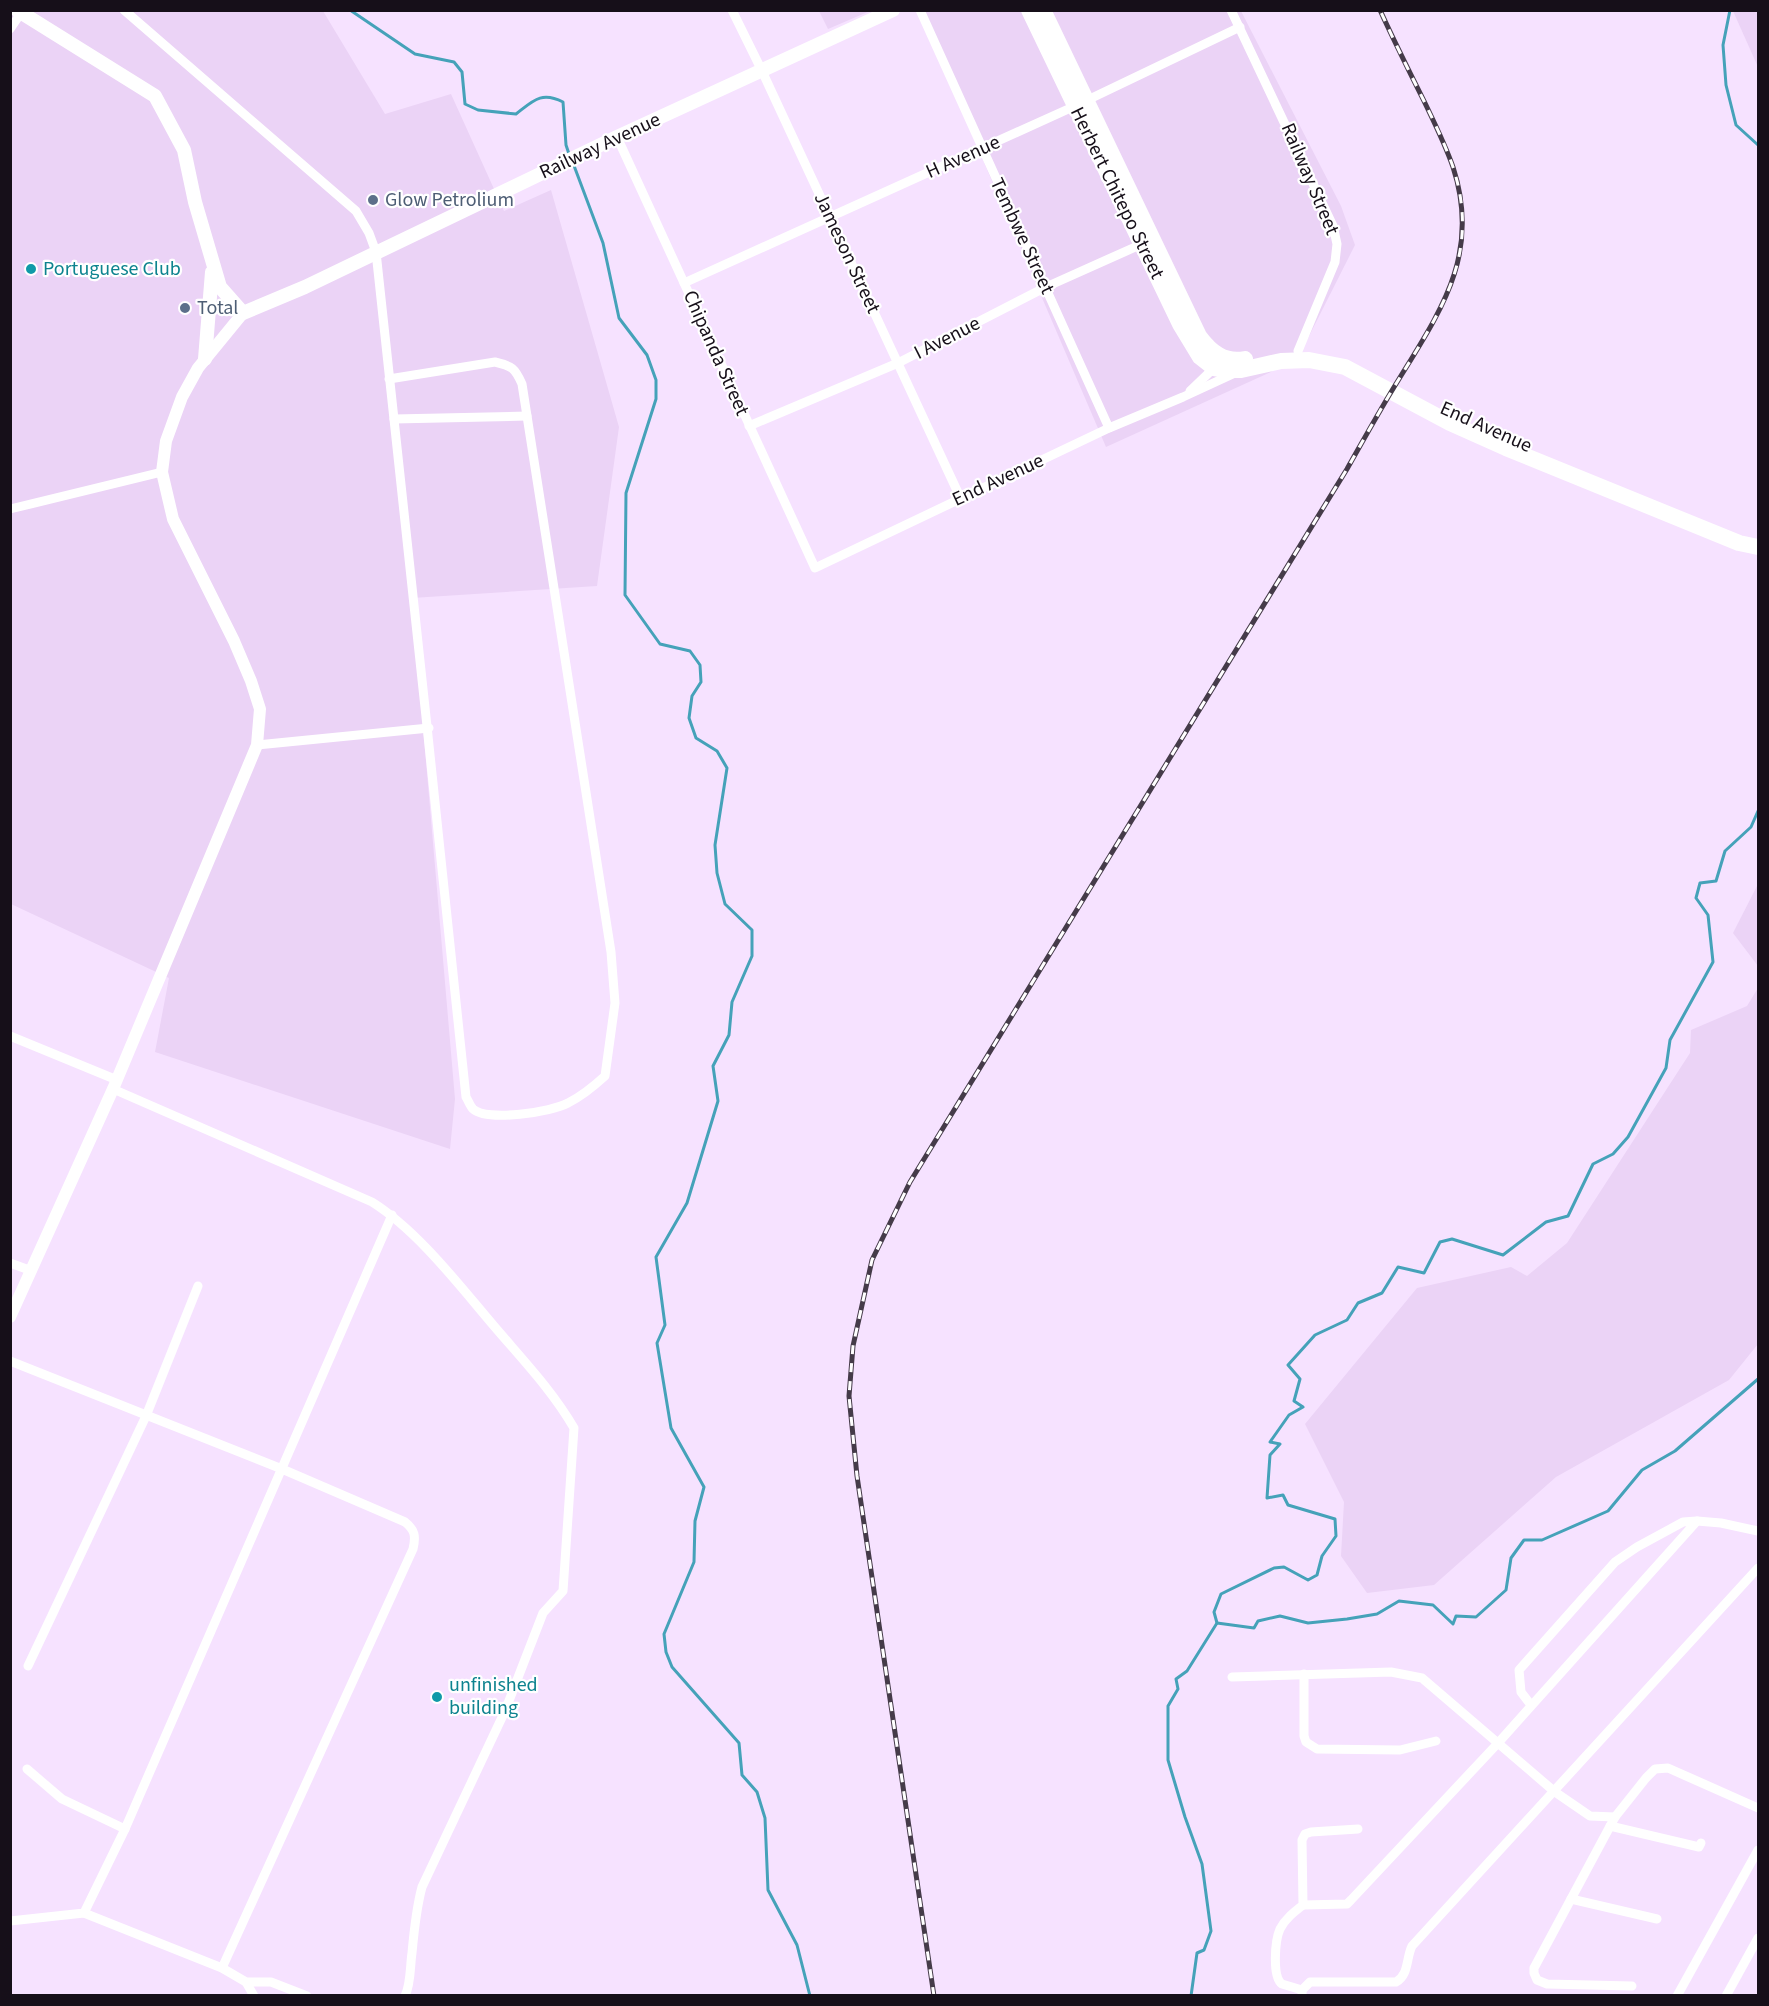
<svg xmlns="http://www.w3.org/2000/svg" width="1769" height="2006" viewBox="0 0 1769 2006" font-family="'Source Sans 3',sans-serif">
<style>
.built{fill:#ebd3f6}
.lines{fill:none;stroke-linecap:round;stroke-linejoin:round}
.stream{stroke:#45a2b9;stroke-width:3}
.minor{stroke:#fff;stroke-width:9}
.tertiary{stroke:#fff;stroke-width:12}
.secondary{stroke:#fff;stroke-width:14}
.trunk{stroke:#fff;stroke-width:16}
.rail-casing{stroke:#453b49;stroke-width:5}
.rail{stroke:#fff;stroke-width:3;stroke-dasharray:9;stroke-linecap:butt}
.service-dot{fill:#5c6f8a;stroke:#fff;stroke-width:2}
.culture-dot{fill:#0f9aa8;stroke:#fff;stroke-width:2}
.labels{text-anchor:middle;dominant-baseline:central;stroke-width:4.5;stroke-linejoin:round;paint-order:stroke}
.street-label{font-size:20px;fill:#160f19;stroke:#fff}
.service-label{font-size:20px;fill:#4e5e75;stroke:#fff;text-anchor:start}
.culture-label{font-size:20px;fill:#0d838f;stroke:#fff;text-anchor:start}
</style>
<rect width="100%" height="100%" fill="#f6e2ff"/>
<g class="built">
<polygon points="11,11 323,11 385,114 451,94 504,211 551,190 619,427 597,586 412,598 455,1099 450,1149 155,1052 169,978 11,904"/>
<polygon points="819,11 870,11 828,29"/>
<polygon points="919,11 1241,11 1341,206 1355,245 1297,360 1106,447"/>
<polygon points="1733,11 1758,11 1758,67"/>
<polygon points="1758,884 1758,966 1733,933"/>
<polygon points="1758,988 1758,1344 1729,1380 1556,1477 1434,1585 1367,1593 1341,1556 1344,1502 1305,1424 1417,1288 1511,1267 1527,1276 1567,1243 1690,1053 1691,1030 1747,1006"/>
</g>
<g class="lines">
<g class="stream">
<path d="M350,10L415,54L454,62L462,72L465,104L478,110L516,114C533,101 541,91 563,102L566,145L570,157"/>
<polyline points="1730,10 1723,45 1726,85 1736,125 1758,145"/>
<polyline points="573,163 603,243 619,318 647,355 656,380 656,399 626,493 625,595 660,644 690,651 700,665 701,682 692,696 689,718 696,738 717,751 727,768 715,845 717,873 725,904 752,930 752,956 732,1002 729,1035 713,1066 718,1101 687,1203 656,1257 665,1325 657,1343 671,1428 704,1487 695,1521 694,1562 664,1634 666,1652 672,1667 739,1743 742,1775 757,1792 765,1818 768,1890 797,1945 810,1996"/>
<polyline points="1217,1623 1214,1612 1221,1594 1274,1568 1284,1567 1308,1580 1317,1575 1322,1556 1336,1536 1335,1519 1288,1505 1283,1495 1267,1498 1270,1455 1280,1444 1270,1442 1289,1415 1303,1407 1294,1401 1300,1379 1288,1365 1315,1335 1347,1320 1358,1303 1382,1293 1398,1267 1424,1273 1440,1242 1452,1239 1503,1255 1546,1222 1568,1216 1593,1164 1613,1154 1628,1137 1666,1068 1670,1040 1713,962 1708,915 1696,898 1700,883 1716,881 1725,851 1751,827 1758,811"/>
<polyline points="1191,1996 1197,1953 1204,1950 1211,1931 1202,1864 1185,1817 1168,1760 1168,1706 1178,1689 1176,1679 1187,1671 1217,1623 1254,1628 1258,1621 1280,1616 1308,1623 1347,1619 1377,1614 1399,1601 1433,1605 1453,1624 1456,1616 1476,1617 1506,1590 1511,1558 1524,1540 1542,1540 1608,1511 1642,1470 1675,1451 1758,1379"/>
</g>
<g class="minor">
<path d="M124,10L356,211L369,233L376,252C405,534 438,815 466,1097C468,1100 470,1106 473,1109C487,1122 552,1112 568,1103C582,1096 593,1087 605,1076L615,1003L611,952L522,384C515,368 512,366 495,362L389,379"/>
<polyline points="732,10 762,71 960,497"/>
<polyline points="920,10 1109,428"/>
<polyline points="1231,10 1333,226 1337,244 1335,262 1298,351"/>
<polyline points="10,29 21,13"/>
<polyline points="617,137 815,568 1109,428 1183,397 1235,373"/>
<polyline points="684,283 1075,106 1240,27"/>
<polyline points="1190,391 1214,368 1215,364"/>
<polyline points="394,419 527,416"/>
<polyline points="749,426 898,363 1046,287 1142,244"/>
<polyline points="10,509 162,472"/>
<polyline points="257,745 429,728"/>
<polyline points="10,1036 117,1080"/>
<path d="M113,1089L372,1202C418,1231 459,1285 494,1326C522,1359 552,1390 574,1428L563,1591L543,1613L505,1711L422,1887C416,1909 414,1931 412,1953C410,1966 411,1984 405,1996"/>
<polyline points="10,1263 32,1271"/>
<path d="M10,1361L282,1469L405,1522C415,1530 416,1536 413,1549L222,1968"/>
<polyline points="28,1666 146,1416 198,1286"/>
<polyline points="1304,1674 1304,1736 1306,1742 1317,1749 1400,1750 1436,1741"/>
<polyline points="1232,1677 1391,1672 1422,1678 1555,1792 1590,1816 1615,1817"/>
<polyline points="1531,1705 1521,1692 1519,1670 1615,1562 1637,1547 1683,1522 1697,1521 1721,1523 1758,1531"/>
<polyline points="27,1769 62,1799 125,1829"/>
<polyline points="1610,1826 1699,1847 1701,1843"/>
<polyline points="1571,1899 1534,1968 1534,1973 1537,1980 1547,1984 1632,1986"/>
<polyline points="1303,1905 1347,1904 1351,1900 1499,1742 1697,1521"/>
<polyline points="84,1913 222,1968 246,1982 271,1982 307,1996"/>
<polyline points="1657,1919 1571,1899 1615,1817 1646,1778 1655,1769 1668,1768 1758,1808"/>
<polyline points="10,1921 84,1913 125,1829 392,1215"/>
<polyline points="246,1982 254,1996"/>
<path d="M1302,1990L1310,1982H1396C1409,1975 1406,1958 1412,1946L1758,1568"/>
<path d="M1302,1996V1990L1282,1984C1272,1977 1275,1940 1280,1929C1285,1919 1294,1912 1303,1905L1302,1840L1305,1834L1311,1832L1358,1829"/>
<polyline points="1677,1996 1758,1850"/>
<polyline points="1726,1996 1758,1938"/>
</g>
<polyline class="tertiary" points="10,1317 113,1089 257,745 260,709 251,681 234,641 173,519 162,472 166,441 182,397 198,368 243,313"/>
<g class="secondary">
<polyline points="17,10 155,96 184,150 195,202 220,287 243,313 305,287 617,137 893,10"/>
<polyline points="205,359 212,272"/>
</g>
<g class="trunk">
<polyline points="1029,10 1180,324 1200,357 1214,368 1226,370 1241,370 1281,361 1309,360 1345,367 1450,423 1506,448 1739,543 1758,547"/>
<path d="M1043,10L1199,336C1211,352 1224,363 1245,359"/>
</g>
<g class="rail-casing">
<path id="rail" d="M934,1996L857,1476L849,1396L853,1346L872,1260L910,1182L1347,469C1364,439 1381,408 1399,379C1442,309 1481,253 1453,167C1445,144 1434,122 1424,101C1409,71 1394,41 1380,10"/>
</g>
<use href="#rail" class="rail"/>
</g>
<g class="service-dot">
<circle cx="373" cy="200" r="6"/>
<circle cx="185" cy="308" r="6"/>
</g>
<g class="culture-dot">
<circle cx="31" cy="269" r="6"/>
<circle cx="437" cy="1697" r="6"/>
</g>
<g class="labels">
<g class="street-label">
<text transform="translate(600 146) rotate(-25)">Railway Avenue</text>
<text transform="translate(963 157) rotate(-24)">H Avenue</text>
<text transform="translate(1310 179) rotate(67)">Railway Street</text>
<text transform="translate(1117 193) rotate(64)">Herbert Chitepo Street</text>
<text transform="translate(1022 236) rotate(65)">Tembwe Street</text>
<text transform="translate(847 253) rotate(65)">Jameson Street</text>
<text transform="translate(947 338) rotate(-27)">I Avenue</text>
<text transform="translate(716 353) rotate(66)">Chipanda Street</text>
<text transform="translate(1486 427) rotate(24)">End Avenue</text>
<text transform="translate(998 480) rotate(-25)">End Avenue</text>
</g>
<g class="service-label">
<text x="385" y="200">Glow Petrolium</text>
<text x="197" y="308">Total</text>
</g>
<g class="culture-label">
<text x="43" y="269">Portuguese Club</text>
<text x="449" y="1685">unfinished<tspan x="449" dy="23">building</tspan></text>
</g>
</g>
<rect width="1769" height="2006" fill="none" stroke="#160f19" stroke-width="24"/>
</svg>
